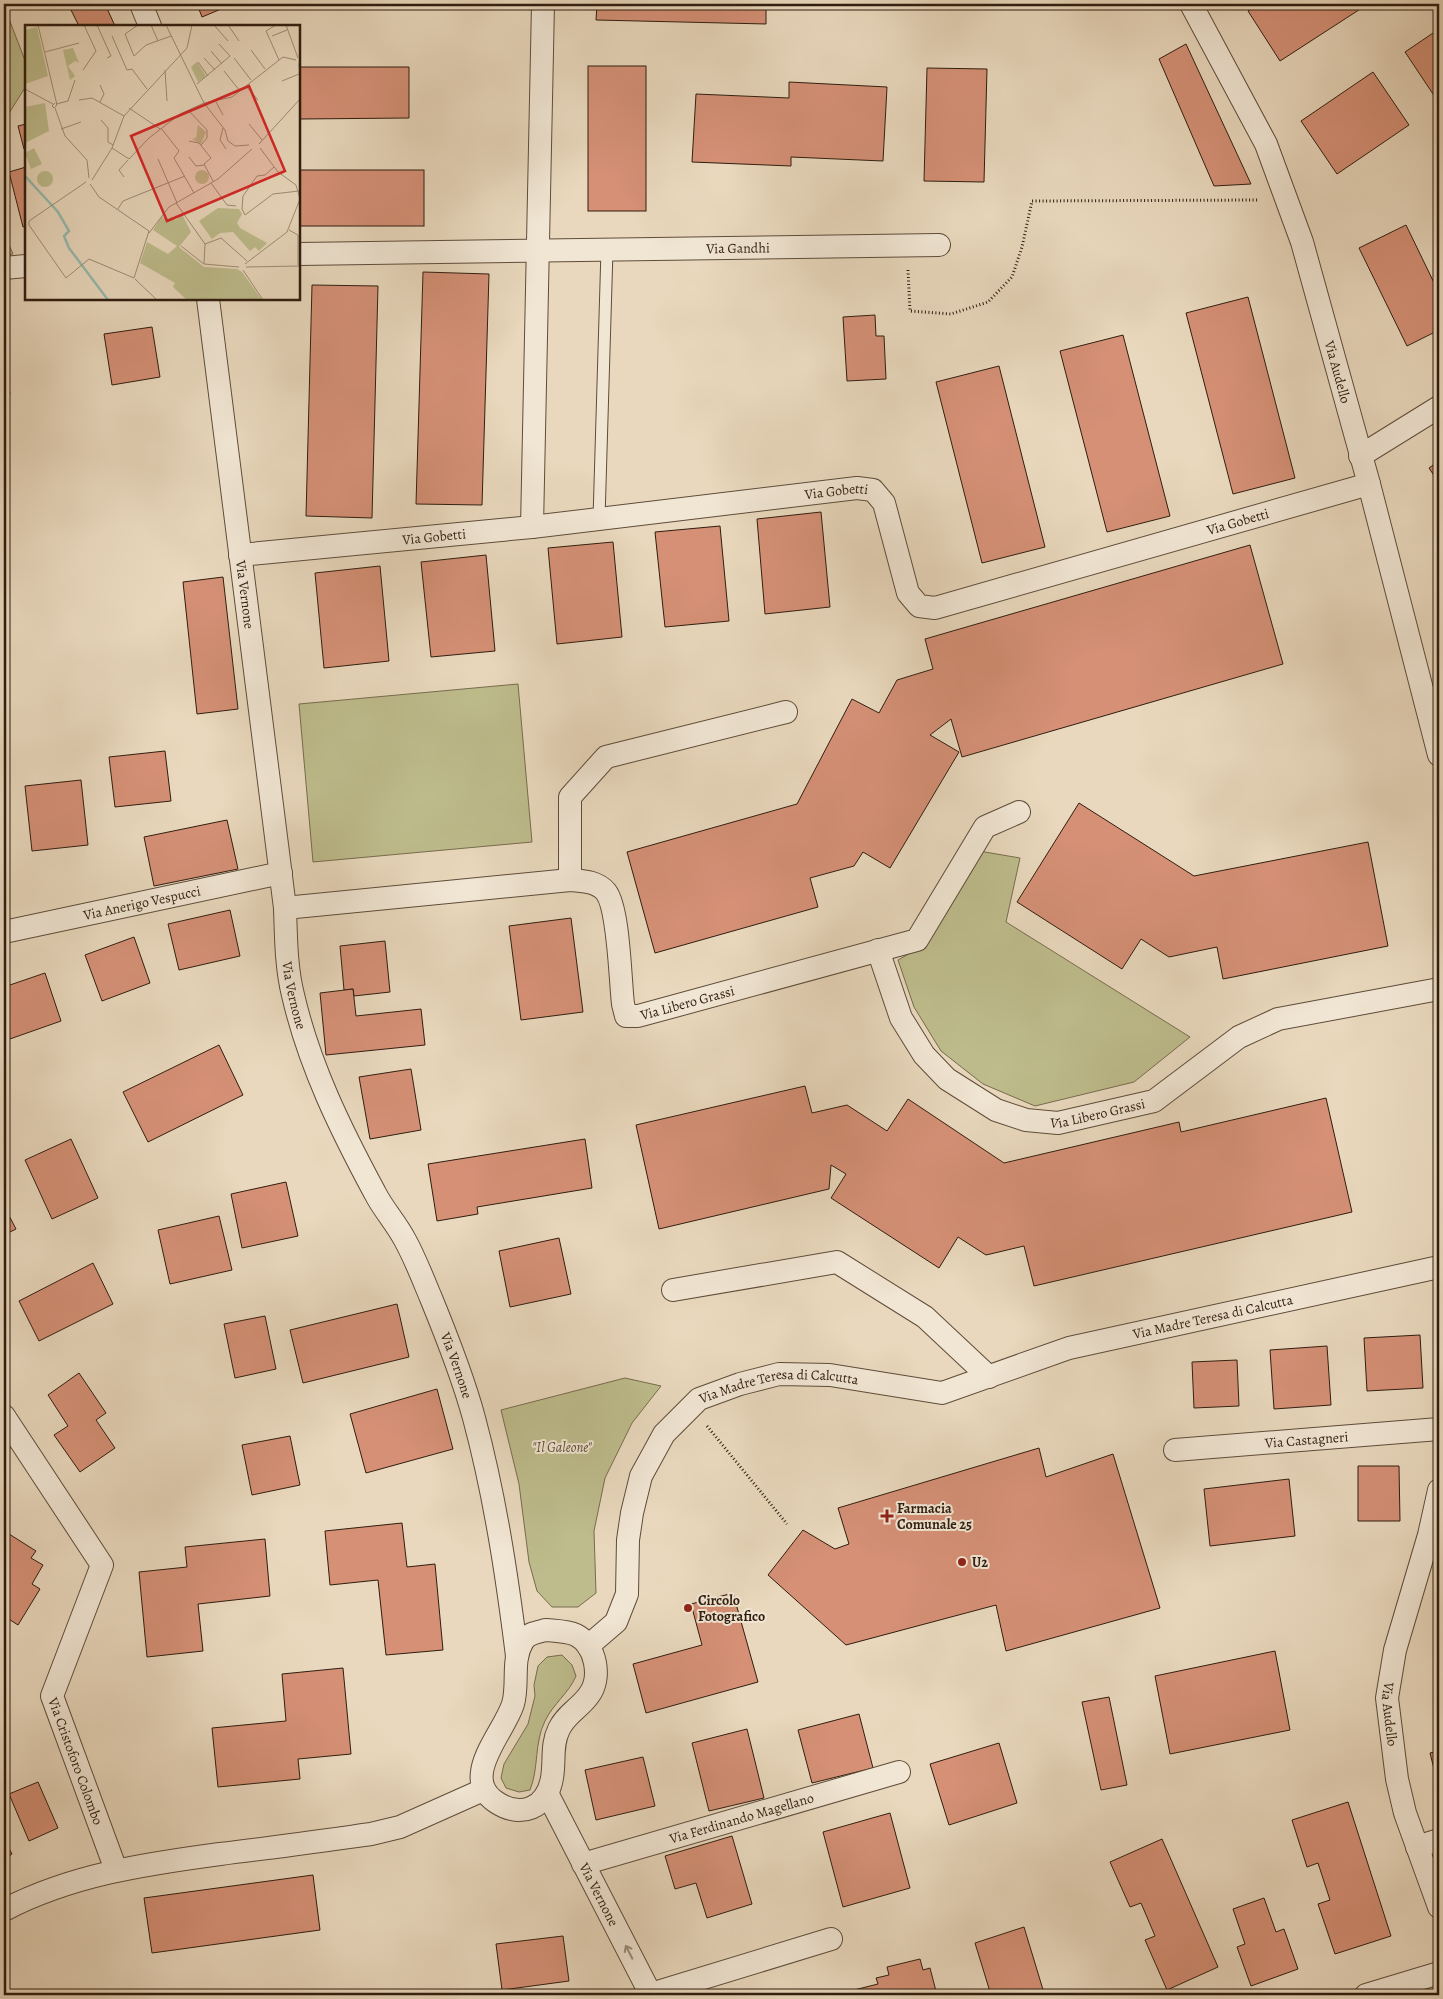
<svg xmlns="http://www.w3.org/2000/svg" width="1443" height="1999" viewBox="0 0 1443 1999" font-family="Alegreya,serif">
<style>
.green{fill:#bebc8c;stroke:#766c4e}
.building{fill:#d59076;stroke:#2f1d0f}
.lines{fill:none;stroke-linecap:round;stroke-linejoin:round}
.service-casing{stroke:#5e4c3a;stroke-width:13}
.minor-casing{stroke:#5e4c3a;stroke-width:24}
.path{stroke:#2f1d0f;stroke-width:3;stroke-dasharray:1 2.5;stroke-linecap:butt}
.service{stroke:#f1e6d4;stroke-width:11}
.minor{stroke:#f1e6d4;stroke-width:22}
.oneway{stroke:#9a8c7b}
.poi-dot{fill:#8f2418;stroke:#f1e6d4;stroke-width:2}
.labels{text-anchor:middle;dominant-baseline:central;stroke-width:4;stroke-linejoin:round;paint-order:stroke}
.street-label{font-size:14px;fill:#2f1d0f;stroke:#f1e6d4}
.park-label{font-size:14px;font-style:italic;fill:#5a4d34;stroke:#f1e6d4}
.poi-label{font-size:14px;font-weight:bold;fill:#2f1d0f;stroke:#f1e6d4;text-anchor:start}
.inset-river{fill:none;stroke:#97baaf;stroke-width:2.5}
.inset-road{fill:none;stroke:#9f8d77;stroke-width:1}
.view{fill:#d62828;fill-opacity:0.15;stroke:#d62828;stroke-width:2.5}
.inset-edge{fill:none;stroke:#2f1d0f;stroke-width:2.5}
</style>
<rect width="100%" height="100%" fill="#e9d8bd"/>
<filter id="stains"><feTurbulence type="fractalNoise" baseFrequency=".004" numOctaves="4"/><feColorMatrix values="0 0 0 0 .2 0 0 0 0 .09 0 0 0 0 .02 0 0 0 .5 -.17"/></filter>
<radialGradient id="worn" r=".72"><stop offset=".6" stop-color="#630" stop-opacity="0"/><stop offset="1" stop-color="#630" stop-opacity=".3"/></radialGradient>
<g class="green">
<polygon points="4,6 26,63 26,86 6,118 4,119"/>
<polygon points="4,233 13,254 4,255"/>
<polygon points="518,684 532,842 313,862 299,704"/>
<polygon points="979,851 1020,858 1006,922 1190,1037 1134,1082 1035,1106 983,1084 941,1051 914,1007 898,960 919,948"/>
<polygon points="625,1378 661,1386 632,1423 605,1478 594,1531 596,1593 578,1607 552,1607 537,1591 529,1562 519,1484 501,1410"/>
<path d="M562,1655L572,1665L576,1676C569,1693 553,1704 545,1721C534,1743 539,1768 530,1790L519,1792L506,1788L501,1778L504,1764L528,1724L535,1696L534,1685L538,1666L547,1657Z"/>
</g>
<g class="building">
<polygon points="68,4 105,4 115,26 79,26"/>
<polygon points="197,4 233,4 202,17"/>
<polygon points="597,4 766,4 766,24 596,20"/>
<polygon points="1260,4 1368,4 1280,61 1248,11"/>
<polygon points="1439,29 1439,103 1405,52"/>
<polygon points="1186,44 1251,184 1214,186 1159,59"/>
<rect x="588" y="66" width="58" height="145"/>
<polygon points="299,67 409,67 409,118 299,119"/>
<polygon points="927,68 987,69 984,182 924,181"/>
<polygon points="1373,72 1409,125 1337,174 1301,121"/>
<polygon points="789,82 887,87 883,161 791,157 791,166 692,162 696,94 789,98"/>
<polygon points="26,124 26,149 24,149 18,126"/>
<polygon points="26,167 26,226 23,227 9,172"/>
<rect x="299" y="170" width="125" height="56"/>
<polygon points="1406,225 1439,293 1439,330 1407,346 1359,248"/>
<polygon points="423,272 489,274 482,505 416,504"/>
<polygon points="312,285 378,286 372,518 306,516"/>
<polygon points="1248,297 1295,478 1233,494 1186,313"/>
<polygon points="875,315 876,336 884,336 886,379 847,381 843,317"/>
<polygon points="152,327 160,377 112,385 104,334"/>
<polygon points="1123,335 1170,516 1107,532 1060,351"/>
<polygon points="4,364 10,394 4,396"/>
<polygon points="999,366 1045,547 982,563 936,382"/>
<polygon points="1439,461 1439,483 1429,468"/>
<polygon points="821,512 830,607 765,614 757,519"/>
<polygon points="720,526 729,621 665,627 655,532"/>
<polygon points="613,542 622,637 557,644 548,548"/>
<polygon points="1250,545 1283,664 962,757 951,719 930,735 959,752 890,868 863,852 854,866 810,878 818,907 655,953 627,852 797,804 852,699 879,713 897,680 933,669 925,639"/>
<polygon points="486,555 495,651 431,657 421,562"/>
<polygon points="380,566 389,661 324,668 315,573"/>
<polygon points="223,577 238,709 197,714 183,582"/>
<polygon points="165,751 171,801 115,807 109,757"/>
<polygon points="81,780 88,845 32,851 25,786"/>
<polygon points="1079,803 1194,876 1368,842 1388,946 1223,979 1217,947 1169,957 1141,939 1122,969 1017,902"/>
<polygon points="227,820 238,869 154,886 144,837"/>
<polygon points="230,910 240,956 179,970 168,924"/>
<polygon points="571,918 583,1012 521,1020 509,926"/>
<polygon points="134,937 150,983 102,1001 85,955"/>
<polygon points="385,941 390,992 354,996 353,989 344,990 340,946"/>
<polygon points="45,973 61,1021 7,1040 4,1028 4,987"/>
<polygon points="353,989 356,1016 421,1009 425,1045 326,1055 320,993"/>
<polygon points="219,1045 243,1095 148,1142 123,1092"/>
<polygon points="411,1069 421,1130 370,1139 359,1077"/>
<polygon points="805,1086 812,1113 847,1105 887,1131 908,1099 1004,1163 1179,1122 1181,1132 1326,1098 1352,1212 1034,1286 1024,1246 986,1255 958,1237 939,1268 831,1198 846,1174 831,1165 829,1189 659,1229 636,1125"/>
<polygon points="71,1139 98,1198 52,1219 25,1160"/>
<polygon points="585,1139 592,1188 477,1207 478,1214 437,1221 428,1164"/>
<polygon points="286,1182 298,1236 242,1248 231,1194"/>
<polygon points="4,1206 16,1229 4,1235"/>
<polygon points="219,1216 232,1270 170,1284 158,1230"/>
<polygon points="559,1238 571,1294 510,1307 499,1251"/>
<polygon points="93,1263 113,1304 39,1341 19,1301"/>
<polygon points="397,1304 409,1357 303,1383 290,1330"/>
<polygon points="265,1316 276,1369 235,1378 224,1324"/>
<polygon points="1420,1335 1423,1388 1367,1391 1364,1338"/>
<polygon points="1327,1346 1331,1405 1274,1409 1270,1350"/>
<polygon points="1237,1360 1239,1406 1194,1408 1192,1362"/>
<polygon points="79,1373 106,1413 96,1420 115,1448 80,1472 54,1435 68,1426 48,1395"/>
<polygon points="437,1389 453,1449 366,1473 350,1414"/>
<polygon points="290,1436 300,1485 252,1495 242,1445"/>
<polygon points="1039,1448 1046,1477 1113,1454 1160,1608 1006,1651 996,1605 846,1645 768,1575 803,1530 835,1549 849,1544 838,1508"/>
<polygon points="1358,1466 1399,1466 1400,1521 1358,1521"/>
<polygon points="1289,1479 1295,1536 1210,1546 1204,1489"/>
<polygon points="402,1523 407,1567 435,1564 443,1650 386,1655 378,1580 330,1585 325,1531"/>
<polygon points="9,1534 36,1551 31,1558 43,1565 32,1584 40,1589 18,1625 4,1616 4,1542"/>
<polygon points="265,1539 270,1596 198,1604 203,1651 147,1657 139,1572 187,1567 185,1547"/>
<polygon points="733,1593 758,1682 646,1713 633,1664 702,1645 691,1604"/>
<polygon points="1275,1651 1290,1730 1170,1754 1155,1676"/>
<polygon points="343,1668 351,1754 298,1759 300,1779 218,1787 212,1728 286,1721 282,1674"/>
<polygon points="1109,1697 1127,1785 1101,1790 1082,1702"/>
<polygon points="859,1714 873,1768 812,1783 798,1730"/>
<polygon points="747,1729 764,1798 709,1811 692,1743"/>
<polygon points="999,1743 1017,1803 949,1825 930,1764"/>
<polygon points="1439,1751 1439,1789 1430,1753"/>
<polygon points="643,1757 655,1806 596,1820 585,1770"/>
<polygon points="38,1782 58,1828 29,1841 9,1794"/>
<polygon points="1348,1802 1391,1936 1335,1954 1318,1904 1330,1900 1318,1863 1307,1867 1292,1820"/>
<polygon points="890,1813 910,1888 843,1907 823,1832"/>
<polygon points="732,1836 752,1904 707,1918 696,1883 675,1889 665,1856"/>
<polygon points="4,1839 12,1854 4,1859"/>
<polygon points="1162,1839 1218,1967 1167,1990 1145,1940 1155,1936 1141,1903 1130,1907 1110,1862"/>
<polygon points="313,1875 320,1930 152,1953 144,1898"/>
<polygon points="1264,1898 1276,1932 1284,1929 1298,1969 1251,1986 1237,1947 1245,1944 1233,1909"/>
<polygon points="1024,1927 1044,1993 1037,1995 991,1995 975,1943"/>
<polygon points="563,1936 569,1981 502,1990 496,1944"/>
<polygon points="920,1959 923,1970 930,1968 937,1995 855,1995 854,1990 878,1984 876,1978 889,1975 887,1967"/>
</g>
<g class="lines">
<g class="service-casing">
<polyline id="service" points="599,519 607,250"/>
</g>
<g class="minor-casing">
<g id="minor">
<polyline points="141,4 150,26"/>
<path id="s1" d="M1191,4L1266,144L1302,242L1369,484L1439,755"/>
<path id="s2" d="M299,254L939,245"/>
<polyline points="4,268 26,266"/>
<path id="s3" d="M208,299L285,908C286,937 286,967 293,995C309,1065 341,1130 375,1193C383,1209 396,1223 405,1240C415,1258 423,1279 431,1298C447,1337 463,1377 474,1418C495,1496 507,1576 517,1656"/>
<polyline points="1360,456 1439,407"/>
<polyline points="532,527 543,4"/>
<path id="s4" d="M240,555L532,527L857,488L873,490L884,503L908,593L919,606L935,608L1369,484"/>
<polyline points="570,880 570,797 606,757 786,712"/>
<path id="s5" d="M285,908L570,880C582,881 597,881 606,892C619,909 620,979 623,1004L626,1016H638L917,940L985,827L1019,812"/>
<path id="s6" d="M4,932L281,873"/>
<path id="s7" d="M878,950L901,1018L924,1055L947,1079L996,1110L1026,1120L1058,1123L1154,1101L1239,1037L1278,1019L1439,989"/>
<polyline points="673,1290 837,1262 925,1317 989,1377"/>
<path id="s8" d="M4,1416L102,1565L52,1696L116,1870"/>
<path id="s9" d="M1175,1450L1439,1429"/>
<path id="s10" d="M1439,1490L1429,1535L1395,1650L1387,1698L1397,1779L1405,1813L1439,1907"/>
<path d="M546,1630C556,1631 567,1631 576,1635C596,1645 602,1678 589,1695C580,1708 566,1714 559,1729C551,1745 555,1761 552,1778C547,1808 521,1819 496,1802C459,1777 504,1733 513,1704C519,1684 511,1660 523,1641C528,1633 538,1632 546,1630Z"/>
<path id="s11" d="M588,1646L616,1622L627,1594L628,1540L632,1513L641,1476L664,1434L699,1399L740,1384L779,1374L830,1375L942,1393L1069,1348L1439,1267"/>
<path id="s12" d="M547,1793L651,1995"/>
<polyline points="1417,1847 1439,1840"/>
<path id="s13" d="M583,1864L899,1772"/>
<path d="M4,1910C71,1875 145,1864 220,1854C270,1848 320,1841 371,1834L400,1827L483,1790"/>
<polyline points="651,1994 831,1939"/>
<polyline points="1366,1995 1439,1973"/>
</g>
</g>
<g class="path">
<polyline points="908,270 910,311 951,314 988,302 1012,277 1022,247 1032,201 1259,200"/>
<polyline points="707,1426 787,1524"/>
</g>
<use href="#service" class="service"/>
<use href="#minor" class="minor"/>
</g>
<defs><path id="oneway-shaft" d="M-6 0H5M1.5-3L5.5 0L1.5 3" fill="none" stroke-width="1.6" stroke-linecap="round" stroke-linejoin="round" transform="scale(1.25)"/></defs>
<use class="oneway" href="#oneway-shaft" transform="translate(629 1952) rotate(-117)"/>
<g class="poi-dot">
<path d="M884.5 1508.5h5v5h5v5h-5v5h-5v-5h-5v-5h5z"/>
<circle cx="962" cy="1562" r="5"/>
<circle cx="688" cy="1608" r="5"/>
</g>
<g class="labels">
<g class="street-label">
<text stroke="none"><textPath href="#s2" startOffset="439">Via Gandhi</textPath></text>
<text stroke="none"><textPath href="#s1" startOffset="398">Via Audello</textPath></text>
<text stroke="none"><textPath href="#s4" startOffset="600">Via Gobetti</textPath></text>
<text stroke="none"><textPath href="#s4" startOffset="1095">Via Gobetti</textPath></text>
<text stroke="none"><textPath href="#s4" startOffset="195">Via Gobetti</textPath></text>
<text stroke="none"><textPath href="#s3" startOffset="298">Via Vernone</textPath></text>
<text stroke="none"><textPath href="#s6" startOffset="141">Via Anerigo Vespucci</textPath></text>
<text stroke="none"><textPath href="#s3" startOffset="702">Via Vernone</textPath></text>
<text stroke="none"><textPath href="#s5" startOffset="515">Via Libero Grassi</textPath></text>
<text stroke="none"><textPath href="#s7" startOffset="311">Via Libero Grassi</textPath></text>
<text stroke="none"><textPath href="#s11" startOffset="814">Via Madre Teresa di Calcutta</textPath></text>
<text stroke="none"><textPath href="#s3" startOffset="1108">Via Vernone</textPath></text>
<text stroke="none"><textPath href="#s11" startOffset="366">Via Madre Teresa di Calcutta</textPath></text>
<text stroke="none"><textPath href="#s9" startOffset="132">Via Castagneri</textPath></text>
<text stroke="none"><textPath href="#s10" startOffset="231">Via Audello</textPath></text>
<text stroke="none"><textPath href="#s8" startOffset="388">Via Cristoforo Colombo</textPath></text>
<text stroke="none"><textPath href="#s13" startOffset="165">Via Ferdinando Magellano</textPath></text>
<text stroke="none"><textPath href="#s12" startOffset="114">Via Vernone</textPath></text>
</g>
<g class="park-label">
<text x="562" y="1447">"Il Galeone"</text>
</g>
<g class="poi-label">
<text x="897" y="1508">Farmacia<tspan x="897" dy="16">Comunale 25</tspan></text>
<text x="972" y="1562">U2</text>
<text x="698" y="1600">Circolo<tspan x="698" dy="16">Fotografico</tspan></text>
</g>
</g>
<g transform="translate(25 25)">
<rect width="275" height="275" fill="#e9d8bd"/>
<path d="M12,2L23,51L0,59V5ZM48,23L54,38L50,36L43,41L50,51L45,55L38,25ZM172,37L181,51L173,57L166,42ZM20,78L24,106L0,118V82ZM173,100L181,107L176,119L167,114L171,113ZM9,123L17,139L6,144L0,128ZM170 152a7 7 0 1 1 14 0a7 7 0 1 1-14 0ZM12 154a8 8 0 1 1 16 0a8 8 0 1 1-16 0ZM193,183L214,184L217,189L212,198L215,203L242,218L234,226L230,222L225,226L208,207L195,208L187,214L174,196ZM157,189L166,207L154,222L179,242L212,244L217,247L237,275H162L148,262L150,258L115,238L122,217L143,229L152,221L128,205L137,191L142,196L146,192L151,195Z" fill="#bebc8c"/>
<path class="inset-river" d="M0,151L33,187L44,206L39,211L44,223L83,275"/>
<path class="inset-road" d="M13,0L32,80L29,83L27,81L30,78M72,0L86,31L82,33M113,0L100,9L109,31L121,20L146,11M126,0L133,16M141,0L179,78L200,105L203,116L210,121L224,120M189,0L203,16M203,0L214,16M251,0L241,6L254,35M261,0L273,33M87,11L102,45L107,44L122,64M247,11L262,5M226,25L240,44M186,26L197,39M20,27L54,18M179,33L190,45M209,33L226,55M173,37L183,51M274,38L275,58M58,45L71,26L59,0M140,45L142,76M199,46L215,66M257,56L274,49M172,59L205,31L194,19M221,61L233,75M0,64L28,79M54,75L67,73L99,91M190,75L198,90M75,77L79,69L75,60M31,79L43,76L50,55M30,83L40,111L62,135L64,153M104,83L135,104M163,85L182,105V113L176,120M76,95L83,103V117L88,120M224,99L237,115M136,103L154,126L149,133L169,168M198,103L195,115L201,124M36,104L56,97M164,116L174,118L186,133L179,139L188,156M234,119L275,74M87,123L104,134L124,113L155,89L179,78L207,72L258,32L271,35M164,132L171,141L179,140M133,134L152,178M249,142L240,150L232,151L218,171L217,184L220,190L248,169L274,166M99,152L94,145L103,135M67,155L87,123L99,91L162,23L167,0M61,157L4,196V200L41,253L64,234L109,253M186,158L202,180L211,181M65,159L74,172L124,206L109,253M151,178L180,219M93,184L98,176L160,151M264,205L273,210V240M124,208L144,182L193,154L227,124M180,219L196,213L222,236M156,221L179,239L214,242M179,239L180,219M220,239L262,207L275,174L271,160L253,147L235,123M221,242L275,241M218,245L238,275M110,254L132,275"/>
<path class="view" d="M224,61L260,146L142,196L106,111Z"/>
<rect width="275" height="275" class="inset-edge"/>
</g>
<rect width="1443" height="1999" fill="none" stroke="#e9d8bd" stroke-width="20"/>
<rect x="5" y="5" width="1433" height="1989" fill="none" stroke="#2f1d0f" stroke-width="2.5"/>
<rect x="10" y="10" width="1423" height="1979" fill="none" stroke="#2f1d0f"/>
<rect width="100%" height="100%" filter="url(#stains)"/>
<rect width="100%" height="100%" fill="url(#worn)"/>
</svg>
